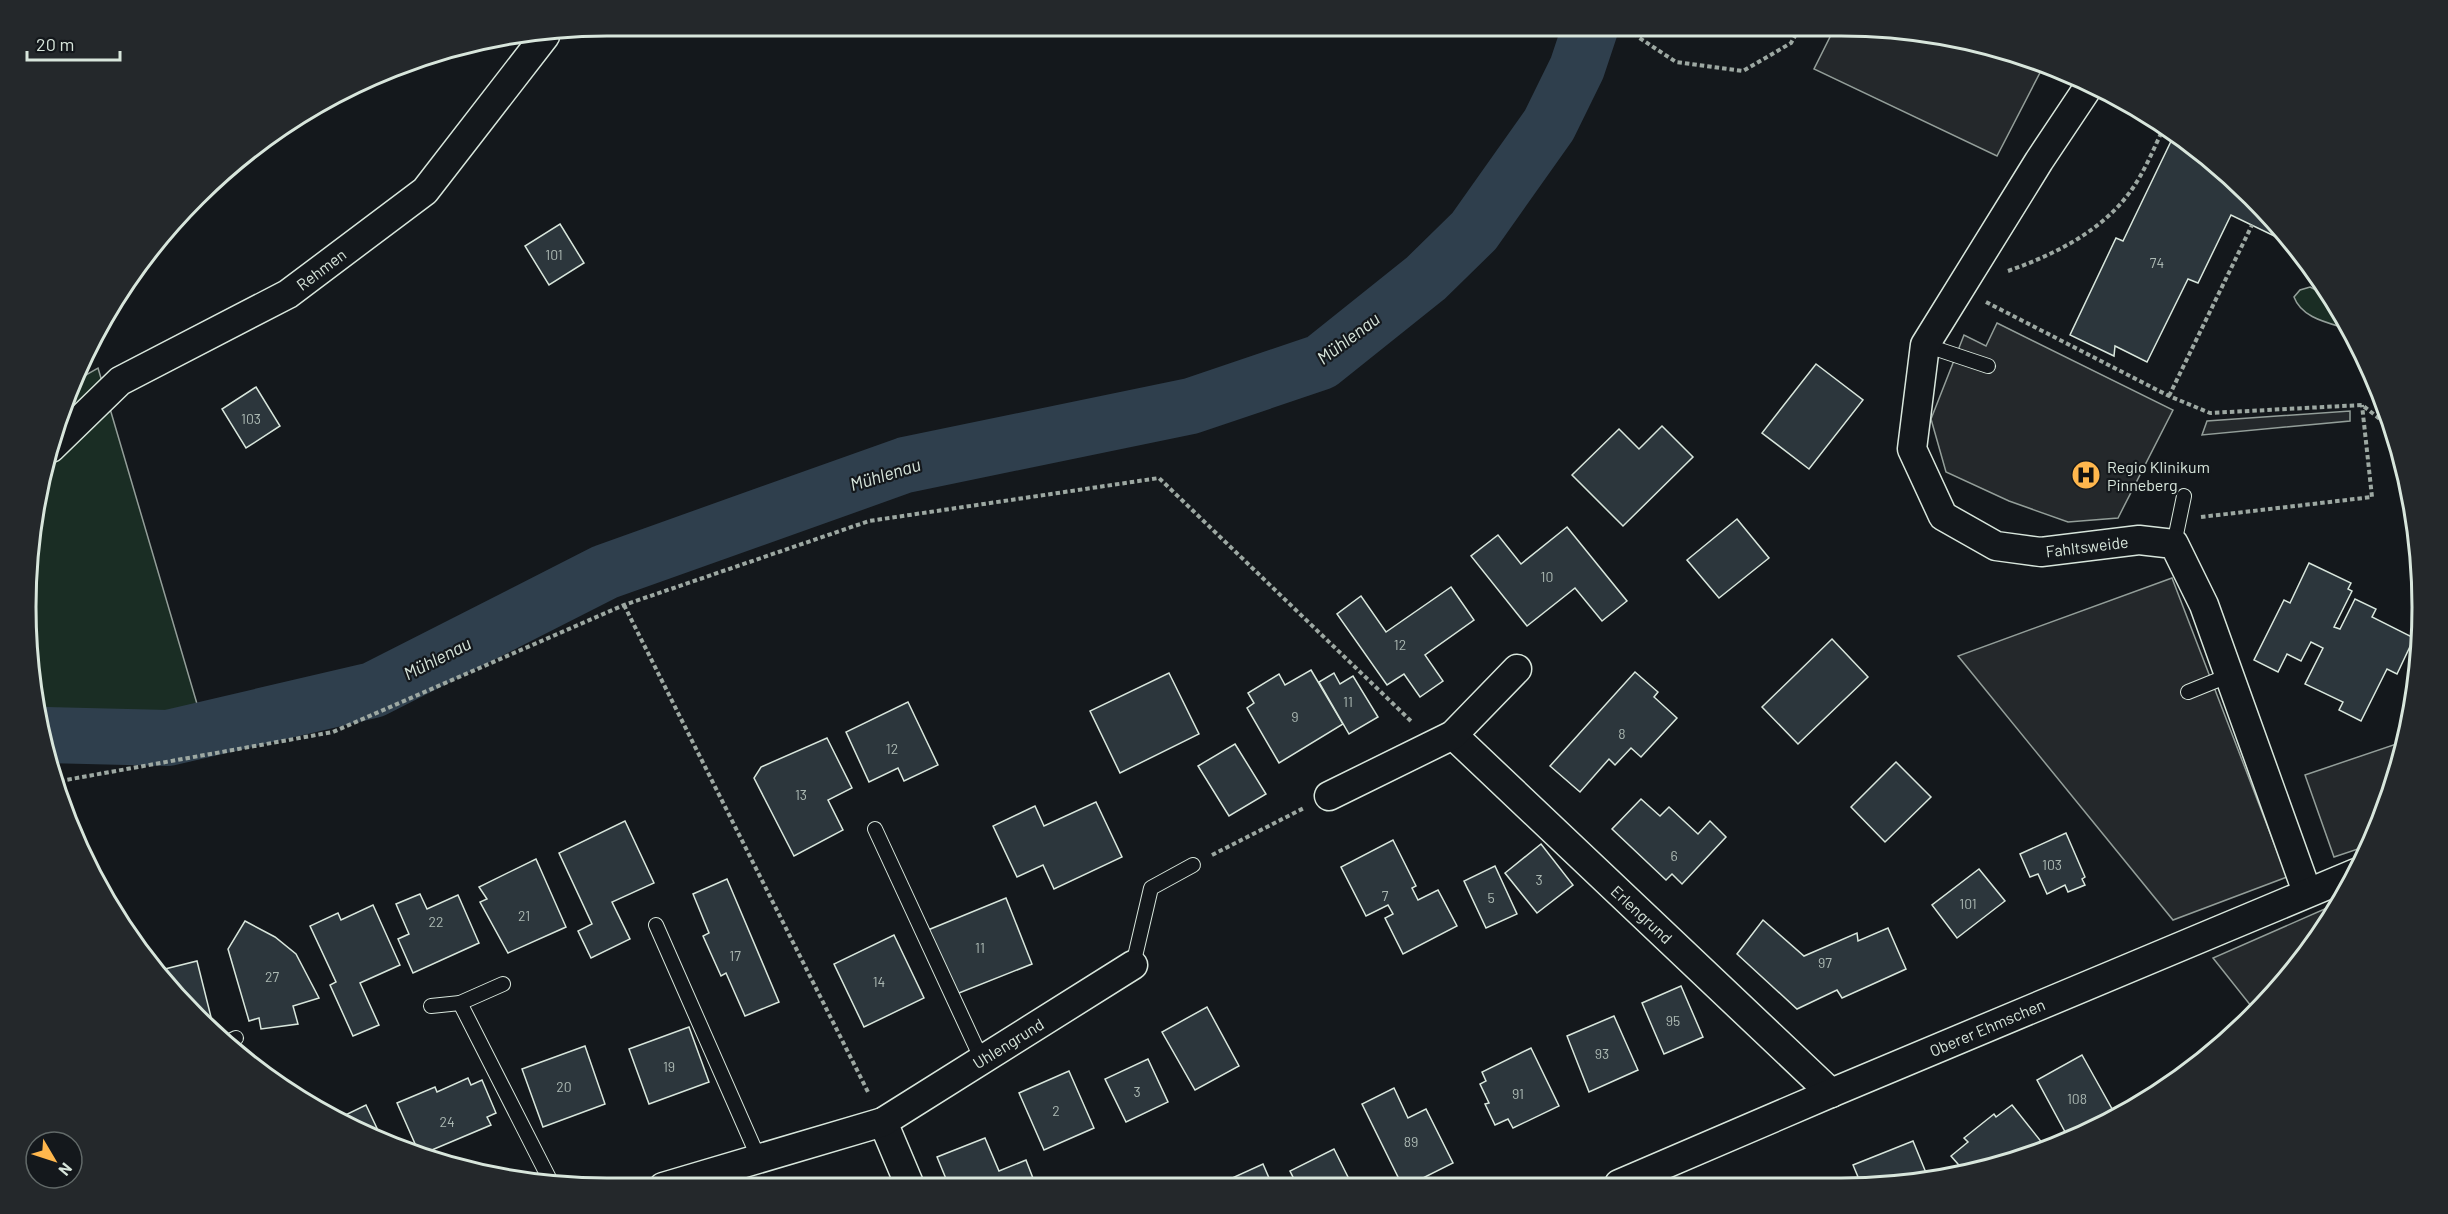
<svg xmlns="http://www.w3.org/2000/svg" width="2448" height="1214" viewBox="0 0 2448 1214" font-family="Barlow,sans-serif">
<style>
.green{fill:#1a2d24;stroke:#939e99;stroke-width:1.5}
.parking{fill:#24282b;stroke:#939e99;stroke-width:1.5}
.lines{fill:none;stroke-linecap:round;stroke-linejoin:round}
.river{stroke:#2f3f4d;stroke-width:56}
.building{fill:#2c363c;stroke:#d8e6dc;stroke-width:1.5}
.lane-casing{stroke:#d8e6dc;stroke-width:16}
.street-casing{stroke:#d8e6dc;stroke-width:31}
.path{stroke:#9da8a2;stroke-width:4;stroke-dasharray:4.5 3;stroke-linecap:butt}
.lane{stroke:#14181c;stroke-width:14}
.street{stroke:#14181c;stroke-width:28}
.labels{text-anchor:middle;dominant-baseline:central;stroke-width:4.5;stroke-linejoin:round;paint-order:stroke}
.number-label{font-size:14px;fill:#adbab4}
.street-label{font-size:16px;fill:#d8e6dc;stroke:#14181c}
.poi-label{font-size:16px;fill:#d8e6dc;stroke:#14181c;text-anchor:start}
.water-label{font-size:18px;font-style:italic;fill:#d8e6dc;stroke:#14181c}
.rim{fill:none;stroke:#d8e6dc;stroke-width:3}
</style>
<rect width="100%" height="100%" fill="#14181c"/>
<g class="green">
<path d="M2310,287C2334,298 2340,306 2351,330C2330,323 2302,319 2294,297L2300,290Z"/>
<polygon points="98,368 200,714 41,719 30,683 37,493 70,384"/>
</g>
<g class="parking">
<polygon points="1835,27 1879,27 1921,34 1932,39 1934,36 1991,45 2044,65 1997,156 1814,69"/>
<polygon points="1997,323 2173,410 2118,518 2068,522 2009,501 1946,472 1931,419 1964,335 1986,346"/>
<polygon points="2350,411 2350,421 2202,435 2207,421"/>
<polygon points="2172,578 2287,877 2173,920 1958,656"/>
<polygon points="2405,741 2403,757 2370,845 2334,857 2305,775"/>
<polygon points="2336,904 2278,990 2255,1011 2213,958"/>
</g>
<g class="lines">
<polyline class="river" points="46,735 168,738 373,690 605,572 905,465 1191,406 1321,362 1426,278 1474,231 1549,125 1577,68 1591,26"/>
</g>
<g class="building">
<polygon points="2175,133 2195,145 2278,223 2293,245 2231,215 2198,283 2188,279 2147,362 2115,346 2114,356 2070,335 2116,238 2123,241"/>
<polygon points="560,224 584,263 549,285 525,246"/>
<polygon points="1816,364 1863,400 1809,469 1762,433"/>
<polygon points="256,387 280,426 246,448 222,409"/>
<polygon points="1662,426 1693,457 1623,526 1572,475 1619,429 1639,449"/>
<polygon points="1737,519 1769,558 1719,598 1687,560"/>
<polygon points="1567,527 1627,601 1602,621 1575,588 1527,626 1471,556 1498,535 1521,564"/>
<polygon points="2309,563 2351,583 2348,589 2352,591 2334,627 2340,629 2355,599 2376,609 2372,617 2414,638 2397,674 2387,669 2361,721 2339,710 2343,702 2305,684 2323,648 2311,642 2301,661 2287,654 2278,672 2254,660 2284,600 2290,603"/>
<polygon points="1451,587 1474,620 1425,655 1443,681 1420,697 1404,674 1387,685 1337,614 1361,596 1386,632"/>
<polygon points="1832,639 1868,677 1798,744 1762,707"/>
<polygon points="1311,670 1343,724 1279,763 1247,708 1254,703 1248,693 1279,674 1285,685"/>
<polygon points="1635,672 1658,692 1654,697 1677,718 1641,757 1631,748 1615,765 1609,759 1580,792 1550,766"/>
<polygon points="1169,673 1199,734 1120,773 1090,711"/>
<polygon points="1334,673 1340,684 1353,676 1378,717 1349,734 1319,682"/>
<polygon points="908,702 938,765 904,781 898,768 869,782 846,732"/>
<polygon points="827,738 852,788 828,800 843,830 794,856 754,778 761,767"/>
<polygon points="1235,744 1266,794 1229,816 1198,766"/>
<polygon points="1896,762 1931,797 1885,842 1851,807"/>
<polygon points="1641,799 1660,816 1669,807 1698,834 1710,821 1726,837 1682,884 1672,874 1666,880 1612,829"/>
<polygon points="1096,802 1122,857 1054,889 1043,865 1017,877 993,826 1035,806 1044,826"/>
<polygon points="625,821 654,883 612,902 630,939 591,958 578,931 592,924 559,853"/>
<polygon points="2066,833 2085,877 2082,879 2085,885 2068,892 2065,885 2047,894 2038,874 2030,877 2020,854"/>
<polygon points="1393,840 1416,886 1412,888 1418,900 1438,890 1457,926 1403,954 1385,918 1393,914 1388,905 1366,916 1341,867"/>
<polygon points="1541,844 1573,885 1537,913 1505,873"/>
<polygon points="536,859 566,927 508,953 480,902 487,899 479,887"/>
<polygon points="1495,866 1517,914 1486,928 1464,881"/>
<polygon points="1979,869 2005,901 1957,938 1932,905"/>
<polygon points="727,879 779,1002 745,1016 726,973 721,976 703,936 709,933 693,894"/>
<polygon points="420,894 427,909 458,895 479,943 413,973 398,939 409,934 396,904"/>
<polygon points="1006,898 1032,964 954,995 928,930"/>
<polygon points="373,905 400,965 360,983 379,1025 353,1036 330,985 336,982 310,926 338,913 341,920"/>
<polygon points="1763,920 1804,956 1857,933 1858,941 1888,928 1906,969 1842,998 1837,990 1797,1009 1737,954"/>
<polygon points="245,921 275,937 296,954 319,998 293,1006 298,1024 261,1029 259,1018 249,1021 228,949"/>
<polygon points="894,935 924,998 864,1027 834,964"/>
<polygon points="197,961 214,1029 211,1030 196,1018 161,970"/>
<polygon points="1681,986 1703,1037 1664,1054 1642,1003"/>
<polygon points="1207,1007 1239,1066 1195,1090 1162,1032"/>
<polygon points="1614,1016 1638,1070 1589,1092 1567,1036"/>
<polygon points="689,1027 709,1082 649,1104 629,1049"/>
<polygon points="585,1046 605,1104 543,1127 522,1069"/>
<polygon points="1531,1048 1559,1106 1513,1128 1508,1119 1495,1125 1485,1104 1489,1103 1480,1084 1486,1081 1482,1072"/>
<polygon points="2082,1055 2116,1116 2070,1141 2037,1080"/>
<polygon points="1148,1059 1168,1102 1126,1122 1105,1079"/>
<polygon points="1069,1071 1094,1128 1044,1150 1019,1093"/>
<polygon points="468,1078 471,1085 482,1080 496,1113 487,1117 491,1125 420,1155 397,1103 435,1087 437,1092"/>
<polygon points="1394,1088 1408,1118 1426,1109 1453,1163 1409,1185 1402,1185 1362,1104"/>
<polygon points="366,1105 383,1141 350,1129 335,1120"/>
<polygon points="2012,1105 2047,1149 1964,1171 1951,1156 1968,1142 1964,1138 1994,1114 1996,1117"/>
<polygon points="985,1138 999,1171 1026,1160 1036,1186 949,1186 937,1157"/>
<polygon points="1913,1141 1929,1180 1917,1184 1861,1184 1853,1165"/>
<polygon points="1334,1149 1352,1185 1297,1185 1290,1171"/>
<polygon points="1263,1164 1272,1185 1222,1185 1221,1183"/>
</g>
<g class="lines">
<g class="lane-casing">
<g id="lane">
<polyline points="1925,345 1988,366"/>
<polyline points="2174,544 2184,496"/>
<polyline points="2188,692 2230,675"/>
<polyline points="875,829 982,1060"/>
<polyline points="656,925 759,1159"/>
<polyline points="1133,965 1151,888 1193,865"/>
<polyline points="460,1003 503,984"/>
<polyline points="431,1006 460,1003 552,1184"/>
<polyline points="226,1043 236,1038"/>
</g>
</g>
<g class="street-casing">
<g id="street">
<polyline points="2091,83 2039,161 1925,345 1912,449 1943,516 1996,546 2041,552 2139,540 2174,544 2204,605 2307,892"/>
<polyline points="51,448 120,381 288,294 425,191 545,36"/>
<polyline points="1453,735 1831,1093"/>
<polyline points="1329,796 1453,735 1517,669"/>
<polyline points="883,1122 910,1186"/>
<polyline points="1619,1184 1831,1093 2356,873"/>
<polyline points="663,1187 883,1122 1133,965"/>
</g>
</g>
<g class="path">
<polyline points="1631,26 1638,37 1676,62 1743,71 1791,43 1800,27"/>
<polyline points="2012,53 2060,76"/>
<polyline points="2113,101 2153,119"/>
<path d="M2008,271C2053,255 2101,232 2130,192C2144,173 2154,148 2164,127"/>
<polyline points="1986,302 2169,396 2210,413 2362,405 2394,430"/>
<polyline points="2169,396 2252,225"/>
<polyline points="2201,517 2372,497 2362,405"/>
<polyline points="624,605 869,1094"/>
<polyline points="2412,702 2408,692 2414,689"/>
<polyline points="60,781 333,732 624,605 869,521 1159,478 1413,723"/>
<polyline points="1212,855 1304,808"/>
</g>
<use href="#lane" class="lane"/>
<use href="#street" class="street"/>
</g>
<defs>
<g id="hospital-disc" transform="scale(1.5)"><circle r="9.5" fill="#ffb74d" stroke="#14181c"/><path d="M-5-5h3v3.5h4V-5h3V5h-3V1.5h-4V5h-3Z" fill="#111"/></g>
</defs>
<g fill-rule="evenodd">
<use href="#hospital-disc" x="2086" y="475"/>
</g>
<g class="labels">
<g class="number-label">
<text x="554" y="254">101</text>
<text x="2157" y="262">74</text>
<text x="251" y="418">103</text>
<text x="1547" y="576">10</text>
<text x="1400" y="644">12</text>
<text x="1348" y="701">11</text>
<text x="1295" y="716">9</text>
<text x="1622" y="733">8</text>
<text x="892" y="748">12</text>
<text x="801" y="794">13</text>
<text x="1674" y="855">6</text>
<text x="2052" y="864">103</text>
<text x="1539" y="879">3</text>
<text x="1385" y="895">7</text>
<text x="1491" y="897">5</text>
<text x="1968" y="903">101</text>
<text x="524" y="915">21</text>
<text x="436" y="921">22</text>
<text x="980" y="947">11</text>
<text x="735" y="955">17</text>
<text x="1825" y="962">97</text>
<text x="272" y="976">27</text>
<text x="879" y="981">14</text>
<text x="1673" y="1020">95</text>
<text x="1602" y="1053">93</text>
<text x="669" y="1066">19</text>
<text x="564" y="1086">20</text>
<text x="1137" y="1091">3</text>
<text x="1518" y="1093">91</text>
<text x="2077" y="1098">108</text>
<text x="1056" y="1110">2</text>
<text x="447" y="1121">24</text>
<text x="1411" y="1141">89</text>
</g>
<g class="street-label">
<text transform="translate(321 269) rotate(-37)">Rehmen</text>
<text transform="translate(2087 546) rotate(-7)">Fahltsweide</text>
<text transform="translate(1642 914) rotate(43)">Erlengrund</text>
<text transform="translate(1987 1027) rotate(-23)">Oberer Ehmschen</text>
<text transform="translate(1008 1043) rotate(-32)">Uhlengrund</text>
</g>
<g class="poi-label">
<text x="2107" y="466">Regio Klinikum<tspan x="2107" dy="18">Pinneberg</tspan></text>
</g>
<g class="water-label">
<text transform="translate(1348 338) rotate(-37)">Mühlenau</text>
<text transform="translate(885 474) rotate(-17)">Mühlenau</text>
<text transform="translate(437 658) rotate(-27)">Mühlenau</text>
</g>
</g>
<path d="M0 0H2448V1214H0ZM607 36H1841A571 571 0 0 1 2412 607V607A571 571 0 0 1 1841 1178H607A571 571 0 0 1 36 607V607A571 571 0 0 1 607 36Z" fill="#24282b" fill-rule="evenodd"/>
<path class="rim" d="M607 36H1841A571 571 0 0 1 2412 607V607A571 571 0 0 1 1841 1178H607A571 571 0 0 1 36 607V607A571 571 0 0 1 607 36Z"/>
<g transform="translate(54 1160) rotate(129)"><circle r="28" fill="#14181c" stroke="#626a69" stroke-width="1.5"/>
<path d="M0-4.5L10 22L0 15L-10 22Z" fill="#ffb74d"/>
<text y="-9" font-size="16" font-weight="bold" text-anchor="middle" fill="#d8e6dc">N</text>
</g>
<path d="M27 51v9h93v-9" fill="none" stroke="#d8e6dc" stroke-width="3"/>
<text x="36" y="51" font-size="18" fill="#d8e6dc" stroke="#14181c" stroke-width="4.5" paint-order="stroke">20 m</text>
</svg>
